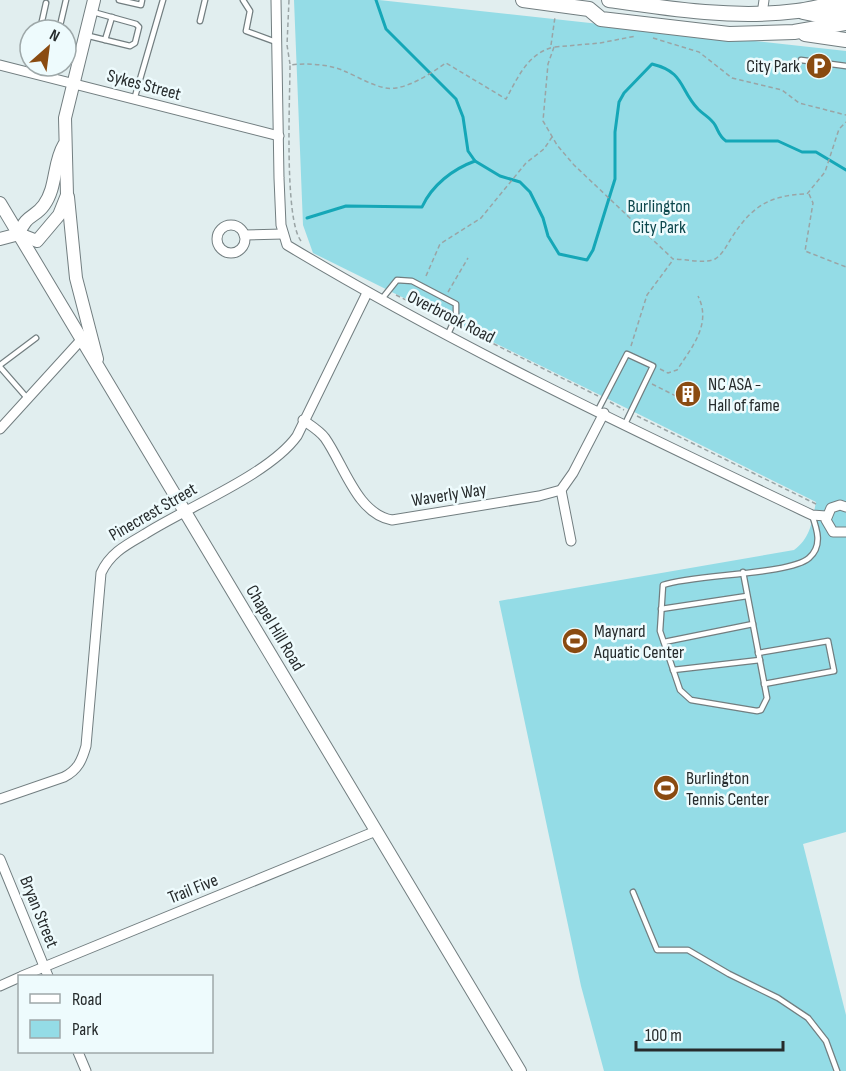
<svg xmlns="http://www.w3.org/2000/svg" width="846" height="1071" viewBox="0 0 846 1071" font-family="'Sofia Sans Condensed',sans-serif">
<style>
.green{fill:#94dce6}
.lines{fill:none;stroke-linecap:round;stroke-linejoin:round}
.stream{stroke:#15a7b7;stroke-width:3}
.lane-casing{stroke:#727e80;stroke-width:7}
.street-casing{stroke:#727e80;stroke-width:11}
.secondary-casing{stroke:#727e80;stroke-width:14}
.primary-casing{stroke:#727e80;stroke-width:16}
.path{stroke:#9aa4a5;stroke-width:1.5;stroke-dasharray:4.5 3;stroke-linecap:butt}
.lane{stroke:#fff;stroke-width:4.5}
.street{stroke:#fff;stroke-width:9}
.secondary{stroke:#fff;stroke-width:12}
.primary{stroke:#fff;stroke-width:14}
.labels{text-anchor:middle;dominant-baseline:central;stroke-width:5;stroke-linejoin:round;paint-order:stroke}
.poi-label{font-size:18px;fill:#262b2c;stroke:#eefbfd;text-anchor:start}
.street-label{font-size:18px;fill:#262b2c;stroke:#eefbfd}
.park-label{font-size:18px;fill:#0c464c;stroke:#eefbfd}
</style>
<rect width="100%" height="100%" fill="#e1eeef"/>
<path class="green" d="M294,0H379L846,51V832L803,844L846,1015V1071H604L581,986L499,601L794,550C811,538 812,521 816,502L313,253L303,225Z"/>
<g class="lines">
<g class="stream">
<path d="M376,0L386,29L456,99L463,117L468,151L475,161L500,176L520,182L530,192L543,218L548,236L559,254L587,260L593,250L615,179V132L619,102L624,93L652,64C685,72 679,89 698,109C704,115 711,118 715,125C719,132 719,136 726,141H778L802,152H816L846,170"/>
<path d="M307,218L346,206L422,207C432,185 453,169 475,161"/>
</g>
<g class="lane-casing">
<g id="lane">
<polyline points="119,0 141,5 142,0"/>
<polyline points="243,0 250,11 246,31 276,42"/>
<polyline points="200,21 205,0"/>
<polyline points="40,30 46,3"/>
<polyline points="59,30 66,0"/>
<polyline points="85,35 130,46 135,43 139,27 136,24 93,12"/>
<polyline points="105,40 112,17"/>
<polyline points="801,60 846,66"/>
<polyline points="47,78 50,66"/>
<polyline points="134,100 163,0"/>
<polyline points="381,300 397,280 412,281 456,304 456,317 448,334"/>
<polyline points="0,365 36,338"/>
<polyline points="0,367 28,399"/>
<polyline points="598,410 627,354 653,366 625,424"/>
<path d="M743,572L767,698L761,710L757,711L691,700L680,690L660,631L663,585C695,574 789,575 809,558C823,546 817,529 812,515"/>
<polyline points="661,609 747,596"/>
<polyline points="664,642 753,624"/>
<polyline points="758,653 828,641 834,671 764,684"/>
<polyline points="673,670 760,660"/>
<polyline points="633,892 657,950 688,950 729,974 778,998 808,1018 826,1041 837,1071"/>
</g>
</g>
<g class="street-casing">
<g id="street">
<path d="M276,0L279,178L281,225L287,245C455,346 635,431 812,515L826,516"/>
<polyline points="762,14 764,0"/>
<polyline points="0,65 279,136"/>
<circle cx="231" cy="239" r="14"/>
<polyline points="244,235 283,234"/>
<path d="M303,420C310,425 320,431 325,438C344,465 357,514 392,520L539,496L561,490L573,473L604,413"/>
<polyline points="0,429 81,340"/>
<polyline points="561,490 571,541"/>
<polyline points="846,507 840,505 831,508 826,520 833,532 846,532"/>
<path d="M0,799L64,777C78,770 82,760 86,746L101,573C110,553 126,545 145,534C187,507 269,475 297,436L367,293"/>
<polyline points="0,859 48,976"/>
<polyline points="22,976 376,831"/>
<polyline points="0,986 20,977"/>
<polyline points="78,1052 86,1071"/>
</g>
</g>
<g class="secondary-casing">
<g id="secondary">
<polyline points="68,197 76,278 97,359"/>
<polyline points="0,203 520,1071"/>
<polyline points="19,234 37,241 59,215 67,195 65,118 94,0"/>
<path d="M19,234C26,214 35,218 44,205C57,187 53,163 64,145"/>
<polyline points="0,239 19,234"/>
</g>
</g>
<g class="primary-casing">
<g id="primary">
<polyline points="523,0 589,9 601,19 729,34 794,32 846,23"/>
<path d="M609,0C670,9 735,19 797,11C813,9 830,4 846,1"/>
<polyline points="803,12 822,16 846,10"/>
<polyline points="805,34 846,40"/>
</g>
</g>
<g class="path">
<polyline points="289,0 287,45 290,64"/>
<polyline points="653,38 699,52 732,78 782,90 799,103 846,115"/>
<polyline points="551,45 555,17"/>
<polyline points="555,47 600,43 636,36"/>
<polyline points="809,194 813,203 805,251 846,267"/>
<path d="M301,241C284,219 290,98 290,65C305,63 330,64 344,71C359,77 380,91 396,88C414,85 431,73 446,63L506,99C518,77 528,53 554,47L548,64L543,121L557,145L574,165L673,259C685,259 705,264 715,259C723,254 727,245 732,237C752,206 770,195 807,194L825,172L839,129L846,122"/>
<polyline points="426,276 440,244 481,218 526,163 544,149 552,137"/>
<polyline points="448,292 468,258"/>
<polyline points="396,295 448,321"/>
<polyline points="460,327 598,396"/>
<polyline points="631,346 647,295 673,260"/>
<path d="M660,369L668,373L677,370C692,347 712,324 698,296"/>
<polyline points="652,384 676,396"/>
<polyline points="610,402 624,410"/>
<polyline points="637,416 818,505"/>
</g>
<use href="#lane" class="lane"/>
<use href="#street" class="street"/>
<use href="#secondary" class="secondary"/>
<use href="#primary" class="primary"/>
</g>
<defs>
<g id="parking-disc" transform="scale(1.35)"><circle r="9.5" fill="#8a4b11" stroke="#eefbfd"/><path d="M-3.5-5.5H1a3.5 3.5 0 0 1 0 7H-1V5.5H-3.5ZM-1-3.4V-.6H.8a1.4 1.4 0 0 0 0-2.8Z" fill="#fff"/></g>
<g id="building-disc" transform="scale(1.35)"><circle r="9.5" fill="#8a4b11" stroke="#eefbfd"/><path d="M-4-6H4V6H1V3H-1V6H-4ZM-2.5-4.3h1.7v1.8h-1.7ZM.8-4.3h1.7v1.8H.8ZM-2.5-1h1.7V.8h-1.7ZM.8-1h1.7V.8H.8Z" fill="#fff"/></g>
<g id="stadium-disc" transform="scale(1.35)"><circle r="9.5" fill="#8a4b11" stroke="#eefbfd"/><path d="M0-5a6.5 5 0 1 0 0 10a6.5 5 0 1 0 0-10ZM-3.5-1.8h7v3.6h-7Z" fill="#fff"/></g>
</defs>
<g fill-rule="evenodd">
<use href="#parking-disc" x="819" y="66"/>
<use href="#building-disc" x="688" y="394"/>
<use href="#stadium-disc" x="575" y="641"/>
<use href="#stadium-disc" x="666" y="788"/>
</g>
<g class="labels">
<g class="poi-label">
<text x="800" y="66" text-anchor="end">City Park</text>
<text x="708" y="384">NC ASA -<tspan x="708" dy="21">Hall of fame</tspan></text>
<text x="594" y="631">Maynard<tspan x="594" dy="21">Aquatic Center</tspan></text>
<text x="686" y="778">Burlington<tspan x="686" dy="21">Tennis Center</tspan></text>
</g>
<g class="street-label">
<text transform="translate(144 85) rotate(15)">Sykes Street</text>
<text transform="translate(451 317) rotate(27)">Overbrook Road</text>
<text transform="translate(449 495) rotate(-9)">Waverly Way</text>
<text transform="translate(153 512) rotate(-30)">Pinecrest Street</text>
<text transform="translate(275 628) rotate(59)">Chapel Hill Road</text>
<text transform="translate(193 889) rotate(-22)">Trail Five</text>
<text transform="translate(39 912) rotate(68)">Bryan Street</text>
</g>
<g class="park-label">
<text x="659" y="206">Burlington<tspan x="659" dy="21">City Park</tspan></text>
</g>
</g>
<rect x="18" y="975" width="195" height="78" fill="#eefbfd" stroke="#9ea8a9" stroke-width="1.5"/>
<rect x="30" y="994" width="30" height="9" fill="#ffffff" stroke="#9ea8a9" stroke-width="1.5"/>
<text x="72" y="1005" font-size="18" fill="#262b2c">Road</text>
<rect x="30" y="1020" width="30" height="18" fill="#94dce6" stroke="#9ea8a9" stroke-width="1.5"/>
<text x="72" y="1035" font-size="18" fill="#262b2c">Park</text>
<g transform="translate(48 48) rotate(28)"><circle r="28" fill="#eefbfd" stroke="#9ea8a9" stroke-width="1.5"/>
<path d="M0-4.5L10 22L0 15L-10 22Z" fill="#8a4b11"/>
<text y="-9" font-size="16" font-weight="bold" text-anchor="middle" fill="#262b2c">N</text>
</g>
<path d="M636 1041v9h147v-9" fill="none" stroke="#262b2c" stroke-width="3"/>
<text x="645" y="1041" font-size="18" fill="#262b2c" stroke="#eefbfd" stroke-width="4.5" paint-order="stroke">100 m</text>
</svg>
